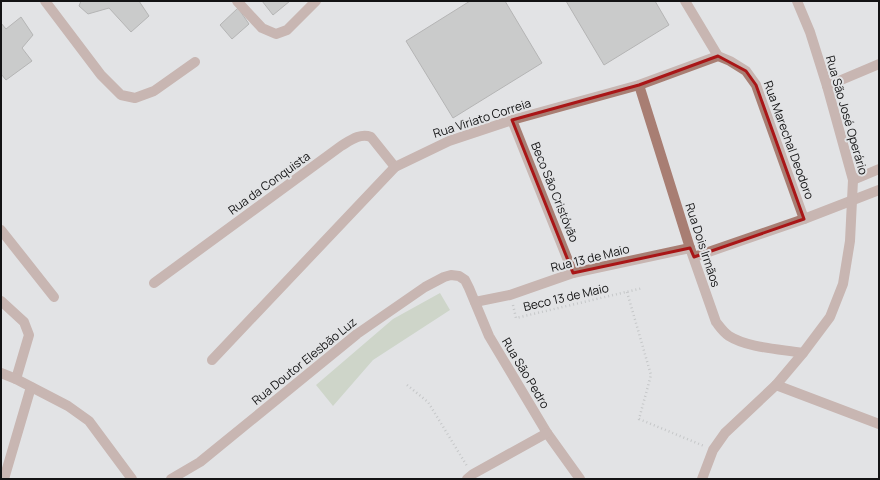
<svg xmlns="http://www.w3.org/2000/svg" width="880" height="480" viewBox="0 0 880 480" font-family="Manrope,sans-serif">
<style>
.green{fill:#b5c4a7}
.building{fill:#aeadab;stroke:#7d7b79}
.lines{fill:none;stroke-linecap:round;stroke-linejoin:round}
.path{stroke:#a3a4a5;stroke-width:2.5;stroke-dasharray:1 3;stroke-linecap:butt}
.minor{stroke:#a87e73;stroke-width:10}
.marked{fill:none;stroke:#a91617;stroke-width:3;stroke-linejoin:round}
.labels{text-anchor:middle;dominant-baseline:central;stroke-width:4;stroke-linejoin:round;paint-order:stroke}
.street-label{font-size:12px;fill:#131314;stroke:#e2e3e5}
</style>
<rect width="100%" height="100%" fill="#e2e3e5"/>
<polygon class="green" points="440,293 450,310 373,360 333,406 316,385 393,319"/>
<g class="building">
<polygon points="81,1 139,1 149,16 131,32 109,8 88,14 79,6"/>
<polygon points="262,1 290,1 273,15"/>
<polygon points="470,1 505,1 542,63 453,118 406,41"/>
<polygon points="566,1 655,1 669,25 604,65"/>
<polygon points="238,8 249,24 232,39 220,25"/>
<polygon points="21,17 33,35 22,48 32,61 6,80 1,74 1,23 6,29"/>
</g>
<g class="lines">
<g class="path">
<polyline points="627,292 651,375 639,419 704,446"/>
<polyline points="513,305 516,318 643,288"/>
<polyline points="407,385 428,402 467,466"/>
</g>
<g class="minor">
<polyline points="45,1 101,75 121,95 135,98 154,91 195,62"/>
<polyline points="237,1 262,28 276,34 287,30 316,1"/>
<polyline points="685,1 718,56 730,61 746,71 756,85 804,219"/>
<path d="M639,85L690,248L716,322C720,327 723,332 729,336C748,348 780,349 803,353"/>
<polyline points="827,86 879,64"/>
<polyline points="512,120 573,273"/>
<polyline points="853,180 879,169"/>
<polyline points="1,230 54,297"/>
<polyline points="694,257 804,219 879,190"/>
<path d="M154,283L341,146C351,140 360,133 371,137L395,167"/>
<polyline points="1,301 24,322 29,335 16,379"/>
<polyline points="475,302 510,295 573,273 690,248"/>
<polyline points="212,360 395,167 449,141 512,120 639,85 718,56"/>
<polyline points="1,373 16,379 68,406 89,421 132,479"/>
<polyline points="776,385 879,424"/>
<polyline points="4,479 31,387"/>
<polyline points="171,479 200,462 357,334 425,287 444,277 451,275 459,276 465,280 469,288 489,336 547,433 580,479"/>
<polyline points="467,479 473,474 547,433"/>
<polyline points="702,479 713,450 725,433 776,385 803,353 830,317 843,284 850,241 853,180 827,86 810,32 797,1"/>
</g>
</g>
<path d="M0 0H880V480H0ZM718,56L746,71L756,85L804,219L694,257L690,248L573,273L512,120L639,85Z" fill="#e2e3e5" fill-opacity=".55" fill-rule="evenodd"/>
<path class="marked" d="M718,56L746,71L756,85L804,219L694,257L690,248L573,273L512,120L639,85Z"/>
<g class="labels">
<g class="street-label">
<text transform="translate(847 115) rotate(74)">Rua São José Operário</text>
<text transform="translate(482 118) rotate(-18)">Rua Viriato Correia</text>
<text transform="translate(789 140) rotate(70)">Rua Marechal Deodoro</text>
<text transform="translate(269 183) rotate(-36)">Rua da Conquista</text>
<text transform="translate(555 192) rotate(68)">Beco São Cristóvão</text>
<text transform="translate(703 245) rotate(72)">Rua Dois Irmãos</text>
<text transform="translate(590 258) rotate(-14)">Rua 13 de Maio</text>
<text transform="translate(566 297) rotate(-13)">Beco 13 de Maio</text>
<text transform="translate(304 361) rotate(-39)">Rua Doutor Elesbão Luz</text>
<text transform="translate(526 373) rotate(59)">Rua São Pedro</text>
</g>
</g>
<rect width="880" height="480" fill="none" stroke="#131314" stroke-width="4"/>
</svg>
